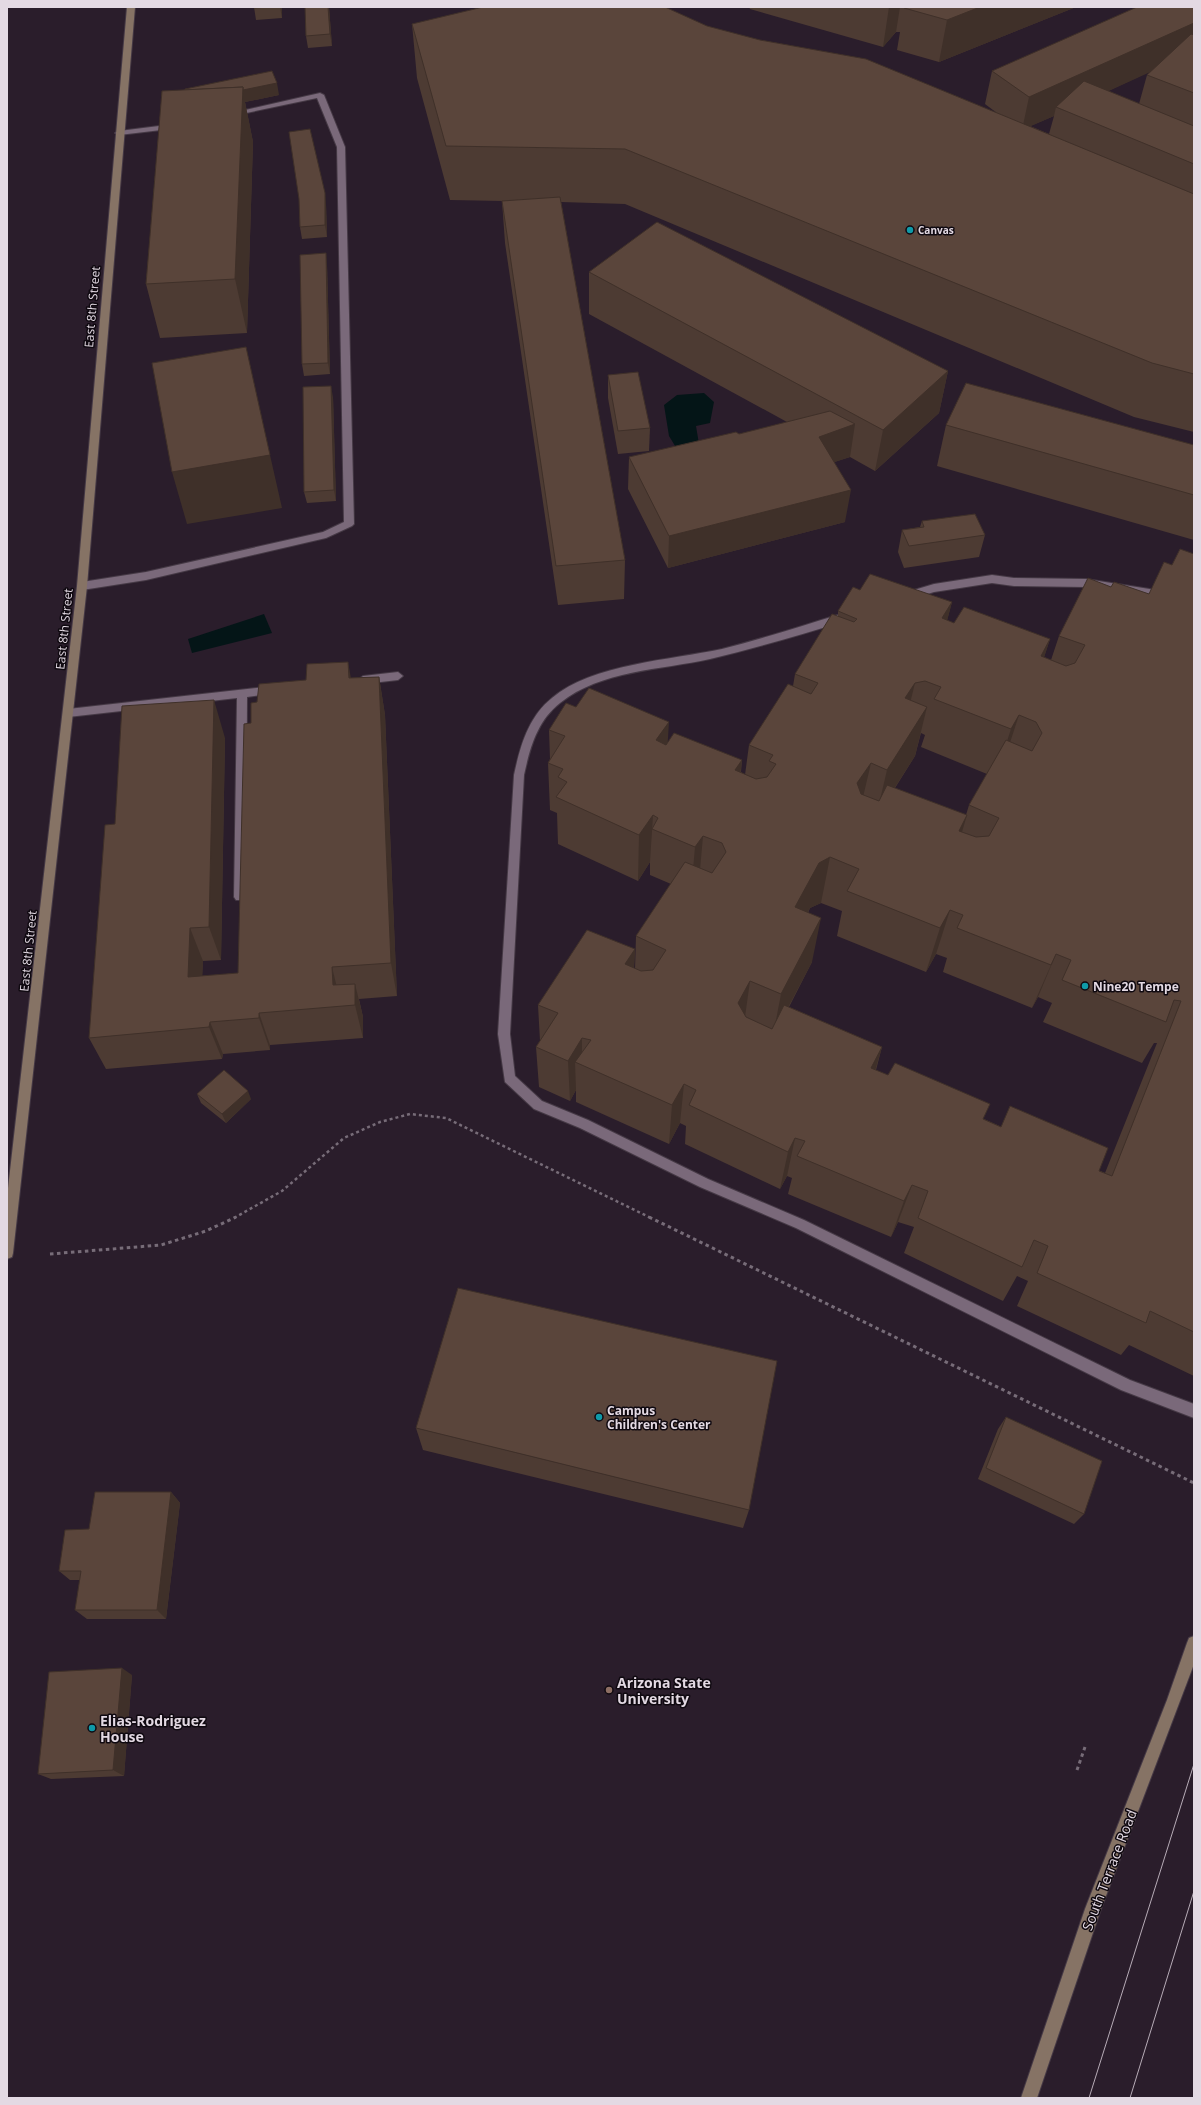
<svg xmlns="http://www.w3.org/2000/svg" width="1201" height="2105" viewBox="0 0 1201 2105" font-family="'Open Sans',sans-serif">
<style>
.water{fill:#041517}
.lines{fill:none;stroke-linecap:round;stroke-linejoin:round}
.lane-casing{stroke:#453945;stroke-width:2}
.secondary-casing{stroke:#453945;stroke-width:2}
.path-far1{stroke:#776c78;stroke-width:2.5;stroke-dasharray:3 3;stroke-linecap:butt}
.path{stroke:#776c78;stroke-width:3;stroke-dasharray:3.5 3.5;stroke-linecap:butt}
.lane{fill:#7a697a;fill-rule:evenodd}
.secondary{fill:#867365;fill-rule:evenodd}
.tram{stroke:#b7acb7;stroke-width:1}
.wall{fill:#4d3b33;fill-rule:evenodd}
.shaded-wall{fill:#3f3029}
.building{fill:#5a453b;stroke:#3f3029;fill-rule:evenodd}
.culture-dot{fill:#0f9aa8;stroke:#0f0910;stroke-width:1.5}
.education-dot{fill:#8d6e63;stroke:#0f0910;stroke-width:1.5}
.labels{text-anchor:middle;dominant-baseline:central;stroke-width:3;stroke-linejoin:round;paint-order:stroke}
.far-poi-label{font-size:10px;font-weight:bold;fill:#e3d9e3;stroke:#0f0910;text-anchor:start}
.street-label{font-size:12px;fill:#e3d9e3;stroke:#0f0910}
.poi-label{font-size:12px;font-weight:bold;fill:#e3d9e3;stroke:#0f0910;text-anchor:start}
.near-poi-label{font-size:14px;font-weight:bold;fill:#e3d9e3;stroke:#0f0910;text-anchor:start}
.near-street-label{font-size:14px;fill:#e3d9e3;stroke:#0f0910}
</style>
<rect width="100%" height="100%" fill="#2a1d2b"/>
<g class="water">
<polygon points="704,393 714,402 710,423 696,426 700,450 680,454 669,436 664,405 677,395"/>
<polygon points="264,614 272,633 192,653 188,639"/>
</g>
<g class="lines">
<g class="lane-casing">
<g id="lane">
<polygon points="320,93 324,95 345,147 354,524 352,526 326,538 146,580 82,590 78,589 78,583 82,582 146,572 323,532 344,522 337,147 317,98 232,116 228,114"/>
<polygon points="175,124 179,126 178,128 119,135 115,133 119,131"/>
<polygon points="992,575 1014,578 1086,579 1194,596 1194,604 1086,587 1014,586 992,583 934,592 908,600 903,596 904,593 934,584"/>
<path d="M841,614L845,615L846,618L845,621C800,635 756,648 710,659C661,670 601,670 560,703C537,721 530,748 524,775L510,1034L515,1076L542,1101L588,1120L708,1179L804,1220L1130,1380L1194,1404V1418L1121,1390L796,1228L700,1187L580,1128L534,1109L505,1082L498,1034L514,775C520,747 528,717 552,698C592,664 671,660 722,649C762,639 801,626 841,614Z"/>
<polygon points="398,672 403,676 398,680 363,684 358,680 363,676"/>
<polygon points="274,686 278,687 279,690 278,693 247,697 246,897 244,900 236,900 234,897 237,698 68,717 63,713 68,709"/>
</g>
</g>
<g class="secondary-casing">
<g id="secondary">
<polygon points="127,7 135,7 87,586 13,1253 12,1257 7,1259 7,1197 77,586"/>
<polygon points="1194,1636 1194,1664 1101,1909 1037,2098 1021,2098 1085,1909 1167,1700 1187,1643 1189,1638"/>
</g>
</g>
<polyline class="path-far1" points="234,1218 282,1191 344,1138 380,1122 410,1114 446,1118 651,1218"/>
<g class="path">
<polyline points="649,1217 1194,1483"/>
<polyline points="50,1254 161,1245 206,1231 236,1217"/>
<polyline points="1077,1770 1085,1747"/>
</g>
<use href="#lane" class="lane"/>
<use href="#secondary" class="secondary"/>
<g class="tram">
<polyline points="1089,2098 1194,1764"/>
<polyline points="1130,2098 1194,1891"/>
</g>
</g>
<g class="wall">
<polygon points="254,7 282,7 282,18 256,20"/>
<polygon points="329,7 332,46 308,48 306,36"/>
<polygon points="749,7 1076,7 939,62 897,50 900,32 896,32 883,47 750,9"/>
<path d="M1194,7V432L1134,417L625,204L561,202L625,560L624,599L558,605L505,243L502,201H504L450,200L417,78L412,24L707,26L997,113L985,104L992,71ZM1151,71L1147,75L1139,104L1108,91ZM1054,116L1049,134L1030,126Z"/>
<polygon points="162,91 279,95 245,102 253,142 247,333 160,338 146,284"/>
<polygon points="326,205 327,237 302,239 300,227"/>
<polygon points="327,265 330,374 304,376 302,364"/>
<polygon points="589,272 948,371 939,413 875,471 850,457 834,462 845,522 668,568 628,489 629,457 739,434 787,422 589,314"/>
<polygon points="608,375 650,428 649,451 618,454 608,398"/>
<polygon points="333,397 336,501 307,503 304,492"/>
<polygon points="946,425 1194,445 1194,540 937,466"/>
<polygon points="922,521 985,535 979,557 904,568 898,552 902,530 920,527"/>
<path d="M1194,554V1376L1129,1345L1121,1355L1017,1306L1028,1281L1017,1276L1003,1301L904,1253L914,1227L898,1222L891,1237L788,1194L792,1178L787,1176L780,1189L685,1144L686,1126L680,1123L669,1144L576,1102V1090L570,1101L539,1087L536,1047L540,1041L538,1005L635,949L634,968L635,969L636,936L671,884L650,875V862L638,881L558,844L557,813L550,810L548,763L550,759L549,730L576,707L668,742L742,760L741,772L745,775L749,745L793,686L795,674L838,616V611L860,590L952,602L947,620L954,623L1050,639L1044,657L1051,660L1059,636L1111,587L1149,594L1172,565ZM921,733L925,735L921,747L987,774L969,805L966,815L895,788L915,756ZM821,903L842,911L837,936L926,972L936,954L947,958L943,972L1032,1008L1038,997L1052,1003L1043,1022L1142,1063L1154,1043H1157L1105,1173L984,1119L876,1070L882,1047L789,1007L812,962L808,913L810,908Z"/>
<polygon points="379,677 385,715 397,996 359,999 363,1017 363,1038 270,1045 270,1050 223,1054 222,1059 106,1069 89,1038 115,824 225,738 221,960 203,961 202,976 238,973 251,723 257,702 351,678"/>
<polygon points="197,1094 251,1099 226,1123 201,1103"/>
<polygon points="1006,1417 1084,1514 1074,1524 978,1479 998,1429"/>
<polygon points="416,1428 749,1510 743,1528 423,1450"/>
<polygon points="171,1492 180,1503 166,1619 87,1619 75,1610 80,1580 70,1580 59,1571"/>
<polygon points="132,1675 124,1776 51,1779 38,1774"/>
</g>
<g class="shaded-wall">
<polygon points="280,7 282,7 282,18"/>
<polygon points="328,7 329,7 332,46 330,34"/>
<polygon points="889,7 900,7 896,32 883,47"/>
<polygon points="980,7 1076,7 939,62 947,20"/>
<polygon points="1194,23 1194,52 1065,111 1056,107 1054,116 1022,130 1029,97"/>
<polygon points="277,83 279,95 245,102 253,142 247,333 235,279 243,87"/>
<polygon points="325,193 326,205 327,237 325,225"/>
<polygon points="326,253 327,265 330,374 328,363"/>
<polygon points="948,371 939,413 875,471 883,430"/>
<polygon points="331,386 333,397 336,501 334,490"/>
<polygon points="855,424 850,457 814,469 819,437"/>
<polygon points="270,455 282,508 187,524 172,472"/>
<polygon points="851,490 845,522 668,568 669,536"/>
<polygon points="952,602 939,652 942,618"/>
<polygon points="1050,639 1034,689 1041,656"/>
<polygon points="348,662 355,700 349,678"/>
<polygon points="379,677 385,715 397,996 391,963"/>
<polygon points="915,683 903,732 905,698"/>
<polygon points="214,700 225,738 221,960 209,927"/>
<polygon points="927,707 915,756 876,817 887,770"/>
<polygon points="1019,715 1003,764 995,778 1011,729"/>
<polygon points="669,722 666,770 656,740"/>
<polygon points="742,760 736,808 735,770"/>
<polygon points="871,763 860,810 857,783"/>
<polygon points="653,815 650,862 638,881 639,835"/>
<polygon points="967,815 953,862 959,831"/>
<polygon points="703,836 699,881 691,893 695,847"/>
<polygon points="830,857 821,903 810,908 787,952 795,907 819,863"/>
<polygon points="950,910 936,954 926,972 940,928"/>
<polygon points="821,918 812,962 773,1036 781,994"/>
<polygon points="190,928 203,961 201,1010 188,977"/>
<polygon points="635,949 633,992 625,964"/>
<polygon points="1056,954 1038,997 1032,1008 1051,965"/>
<polygon points="332,967 340,1000 333,985"/>
<polygon points="750,981 744,1024 738,1003"/>
<polygon points="355,984 363,1017 363,1038 355,1005"/>
<polygon points="259,1013 270,1045 270,1050 259,1018"/>
<polygon points="210,1022 223,1054 222,1059 209,1027"/>
<polygon points="582,1038 582,1065 575,1062 576,1090 570,1101 568,1061"/>
<polygon points="882,1047 870,1088 871,1068"/>
<polygon points="684,1084 680,1123 669,1144 672,1105"/>
<polygon points="248,1091 251,1099 226,1123 222,1114"/>
<polygon points="795,1138 787,1176 780,1189 788,1152"/>
<polygon points="912,1185 898,1222 891,1237 904,1201"/>
<polygon points="171,1492 180,1503 166,1619 157,1610"/>
<polygon points="122,1668 132,1675 124,1776 113,1770"/>
</g>
<g class="building">
<polygon points="254,7 268,7 254,8"/>
<polygon points="305,7 328,7 330,34 306,36"/>
<polygon points="483,7 665,7 707,26 760,40 866,59 1194,194 1194,374 1152,363 625,149 446,146 412,24"/>
<polygon points="904,7 980,7 947,20 904,8"/>
<polygon points="1137,7 1194,7 1194,23 1029,97 992,71"/>
<polygon points="1191,34 1194,35 1194,93 1147,75"/>
<polygon points="272,71 277,83 243,90 243,87 185,90 185,89"/>
<polygon points="1084,81 1194,126 1194,164 1056,107"/>
<polygon points="243,87 235,279 146,284 162,91"/>
<polygon points="310,129 325,193 325,225 300,227 299,199 289,132"/>
<polygon points="560,197 625,560 556,566 502,201"/>
<polygon points="657,222 948,371 883,430 589,272"/>
<polygon points="326,253 328,363 302,364 300,255"/>
<polygon points="246,347 270,455 172,472 152,363"/>
<polygon points="638,372 650,428 618,431 608,375"/>
<polygon points="966,383 1194,445 1194,495 946,425"/>
<polygon points="331,386 334,490 304,492 303,387"/>
<polygon points="830,411 855,424 819,437 851,490 669,536 629,457 736,432 739,434"/>
<polygon points="975,514 985,535 909,546 902,530 924,527 922,521"/>
<path d="M1180,549L1194,554V1332L1150,1311L1146,1323L1037,1273L1048,1246L1034,1240L1022,1267L918,1218L928,1191L912,1185L904,1201L797,1156L805,1141L795,1138L788,1152L689,1105L696,1090L684,1084L672,1105L575,1062L591,1040L582,1038L568,1061L536,1047L558,1013L538,1005L587,930L635,949L625,964L641,971L653,970L666,950L636,936L685,862L712,873L726,852L722,843L703,836L695,847L652,829L658,818L653,815L639,835L556,797L567,782L558,777L563,769L548,763L565,736L549,730L566,703L576,707L589,688L669,722L656,740L666,745L674,733L742,760L735,770L756,779L767,777L776,764L769,761L773,755L749,745L788,684L811,694L818,683L795,674L832,614L854,622L857,619L838,611L853,587L860,590L870,574L952,602L942,618L954,623L964,607L1050,639L1041,656L1066,666L1075,663L1085,645L1059,636L1088,578L1111,587L1114,582L1149,594L1164,562L1172,565ZM925,681L941,687L934,699L1011,729L1019,715L1036,722L1042,733L1032,751L1006,740L969,805L999,818L989,836L976,837L959,831L967,815L887,785L879,801L861,794L857,783L871,763L887,770L927,707L905,698L915,683ZM830,857L859,869L847,891L940,928L950,910L963,915L957,928L1051,965L1056,954L1071,960L1062,980L1166,1022L1174,1000L1181,1001L1112,1176L1099,1171L1108,1148L1010,1106L1001,1127L983,1119L990,1104L895,1063L888,1075L871,1068L882,1047L784,1005L772,1029L746,1017L738,1003L750,981L781,994L821,918L795,907L819,863Z"/>
<polygon points="348,662 349,678 379,677 391,963 332,967 333,985 355,984 355,1005 259,1013 259,1018 210,1022 209,1027 89,1038 105,825 115,824 122,706 214,700 209,927 190,928 188,977 238,973 244,724 251,723 251,703 257,702 259,684 306,680 307,664"/>
<polygon points="224,1070 248,1091 222,1114 197,1094"/>
<polygon points="458,1288 777,1361 749,1510 416,1428"/>
<polygon points="1006,1417 1102,1461 1084,1514 986,1468"/>
<polygon points="95,1492 171,1492 157,1610 75,1610 81,1571 59,1571 65,1530 89,1529"/>
<polygon points="122,1668 113,1770 38,1774 49,1672"/>
</g>
<g class="culture-dot">
<circle cx="910" cy="230" r="4"/>
<circle cx="1085" cy="986" r="4"/>
<circle cx="599" cy="1417" r="4"/>
<circle cx="92" cy="1728" r="4"/>
</g>
<circle class="education-dot" cx="609" cy="1690" r="4"/>
<g class="labels">
<g class="far-poi-label">
<text x="918" y="230">Canvas</text>
</g>
<g class="street-label">
<text transform="translate(92 307) rotate(-85)">East 8th Street</text>
<text transform="translate(64 629) rotate(-84)">East 8th Street</text>
<text transform="translate(28 951) rotate(-84)">East 8th Street</text>
</g>
<g class="poi-label">
<text x="1093" y="986">Nine20 Tempe</text>
<text x="607" y="1410">Campus<tspan x="607" dy="14">Children's Center</tspan></text>
</g>
<g class="near-poi-label">
<text x="617" y="1682">Arizona State<tspan x="617" dy="16">University</tspan></text>
<text x="100" y="1720">Elias-Rodriguez<tspan x="100" dy="16">House</tspan></text>
</g>
<g class="near-street-label">
<text transform="translate(1109 1870) rotate(-69)">South Terrace Road</text>
</g>
</g>
<rect width="1201" height="2105" fill="none" stroke="#e3d9e3" stroke-width="16"/>
</svg>
